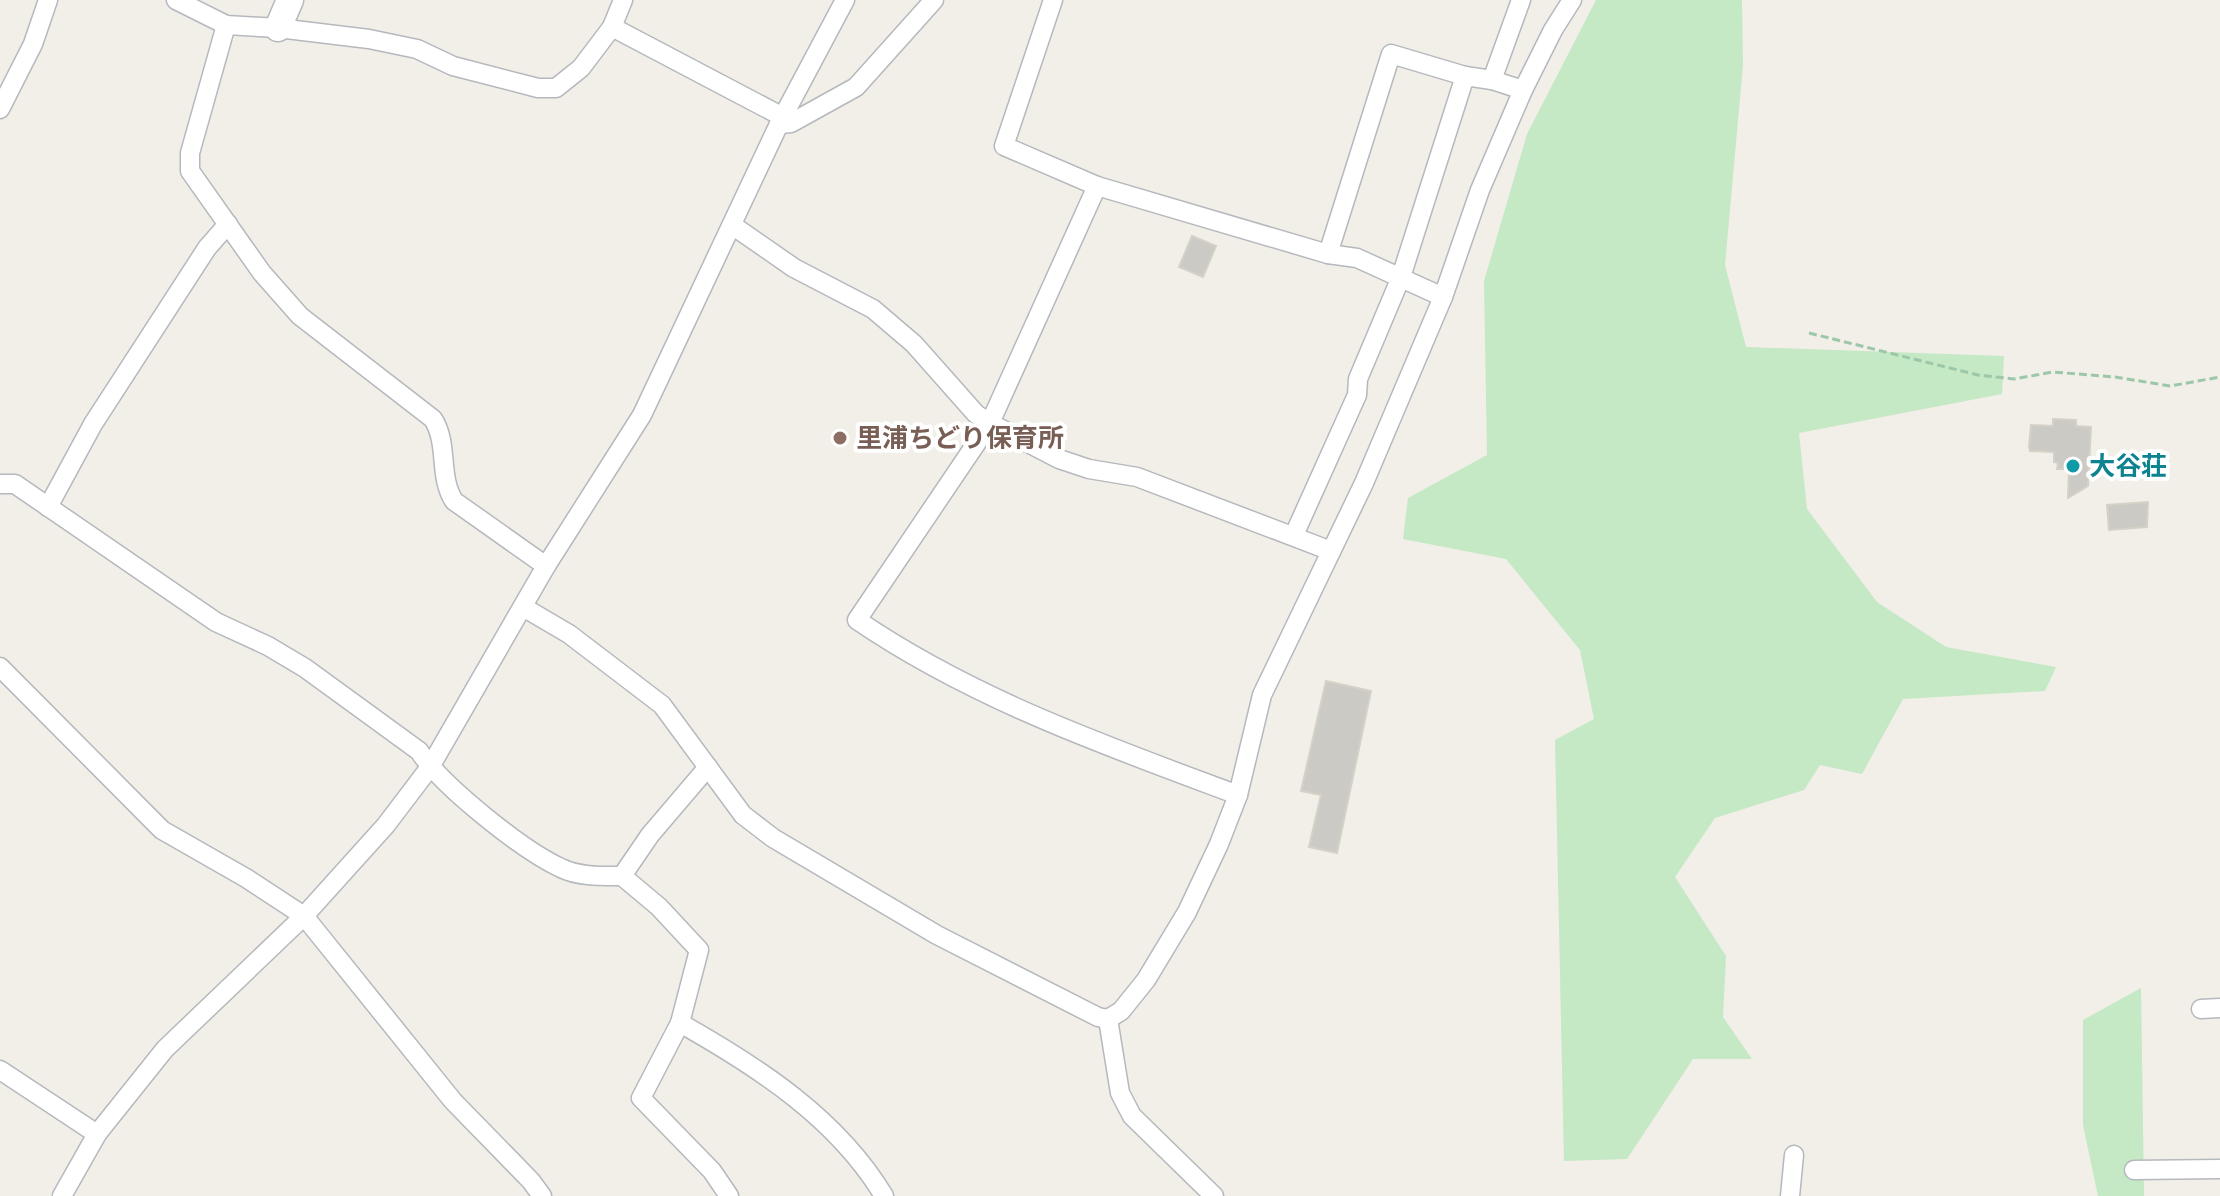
<svg xmlns="http://www.w3.org/2000/svg" width="2220" height="1196" viewBox="0 0 2220 1196" font-family="Helvetica,'Noto Sans JP',sans-serif">
<style>
.green{fill:#c5e8c5}
.building{fill:#cccac5;stroke:#d6d1c6;stroke-width:2}
.lines{fill:none;stroke-linecap:round;stroke-linejoin:round}
.street-casing{stroke:#b5b8bc;stroke-width:21}
.secondary-casing{stroke:#b6babf;stroke-width:29}
.path{stroke:#9cc7a9;stroke-width:3;stroke-dasharray:8 4;stroke-linecap:butt}
.street{stroke:#fff;stroke-width:18}
.secondary{stroke:#fff;stroke-width:26}
.education-dot{fill:#8d6e63;stroke:#fff;stroke-width:3}
.culture-dot{fill:#0f9aa8;stroke:#fff;stroke-width:3}
.labels{text-anchor:middle;dominant-baseline:central;stroke-width:8;stroke-linejoin:round;paint-order:stroke}
.education-label{font-size:26px;font-weight:bold;fill:#785e54;stroke:#fff;text-anchor:start}
.culture-label{font-size:26px;font-weight:bold;fill:#0d838f;stroke:#fff;text-anchor:start}
</style>
<rect width="100%" height="100%" fill="#f1efe8"/>
<g class="green">
<polygon points="1596,0 1742,0 1743,65 1725,265 1746,347 2004,356 2002,394 1799,433 1807,509 1877,602 1946,647 2056,667 2045,691 1903,699 1862,774 1820,765 1804,790 1715,818 1675,877 1726,956 1723,1017 1752,1059 1693,1059 1627,1159 1564,1161 1555,740 1594,719 1580,650 1506,559 1403,539 1408,498 1487,455 1484,281 1527,134"/>
<polygon points="2141,988 2144,1196 2098,1196 2083,1125 2083,1020"/>
</g>
<g class="building">
<polygon points="1192,236 1216,246 1203,277 1179,267"/>
<polygon points="2053,419 2076,420 2076,426 2091,427 2088,486 2068,498 2069,469 2057,469 2058,463 2054,462 2054,452 2030,451 2029,447 2031,425 2053,426"/>
<polygon points="2148,502 2147,527 2109,530 2107,505"/>
<polygon points="1326,681 1371,691 1337,853 1309,847 1321,795 1301,791"/>
</g>
<g class="lines">
<g class="street-casing">
<g id="street">
<polyline points="176,0 226,25 278,28 369,39 417,49 453,66 538,88 556,88 581,68 612,27 623,0"/>
<polyline points="1053,0 1004,146 1097,186 1328,254 1357,258 1443,297"/>
<polyline points="1521,0 1492,80 1523,90"/>
<path d="M226,25L190,153V171L262,273L300,316L433,419C449,444 438,476 454,501L546,566"/>
<polyline points="612,27 783,117"/>
<polyline points="0,109 33,44 48,0"/>
<polyline points="779,124 791,123 856,87 934,0"/>
<path d="M1097,186L990,423L857,620C973,699 1106,746 1238,795"/>
<polyline points="732,225 794,268 873,309 914,344 976,414 990,423 1059,459 1089,469 1137,477 1331,551"/>
<polyline points="1328,254 1391,54 1465,76"/>
<path d="M0,484H15L216,622L268,646L305,668L419,751C442,786 522,850 561,868C579,877 603,876 622,876L659,907L699,950L680,1023L641,1098L712,1171L729,1196"/>
<polyline points="48,507 93,424 207,248 228,224"/>
<polyline points="1294,535 1357,395 1358,379 1401,277 1465,76 1492,80"/>
<polyline points="523,607 569,634 662,705 743,815 773,838 937,935 1098,1017 1108,1019 1121,1011 1146,980 1187,912 1219,844 1238,795 1262,695 1364,483 1443,297 1480,190 1523,90 1553,30 1572,0"/>
<polyline points="0,667 162,830 246,878 304,916 453,1101 531,1181 542,1196"/>
<polyline points="622,876 650,835 708,767"/>
<polyline points="2201,1009 2220,1008"/>
<polyline points="1108,1019 1120,1093 1132,1116 1214,1196"/>
<path d="M680,1023C758,1067 837,1118 884,1196"/>
<polyline points="0,1070 97,1134"/>
<polyline points="2134,1170 2220,1169"/>
<polyline points="62,1196 97,1134 165,1049 304,916 386,825 430,767 546,566 642,415 779,124 845,0"/>
<polyline points="1790,1196 1794,1155"/>
</g>
</g>
<g class="secondary-casing">
<polyline id="secondary" points="278,28 290,0"/>
</g>
<polyline class="path" points="1809,333 1978,375 2014,379 2053,372 2115,377 2170,386 2220,377"/>
<use href="#street" class="street"/>
<use href="#secondary" class="secondary"/>
</g>
<circle class="education-dot" cx="840" cy="438" r="8"/>
<circle class="culture-dot" cx="2073" cy="466" r="8"/>
<g class="labels">
<g class="education-label">
<text x="856" y="438">里浦ちどり保育所</text>
</g>
<g class="culture-label">
<text x="2089" y="466">大谷荘</text>
</g>
</g>
</svg>
